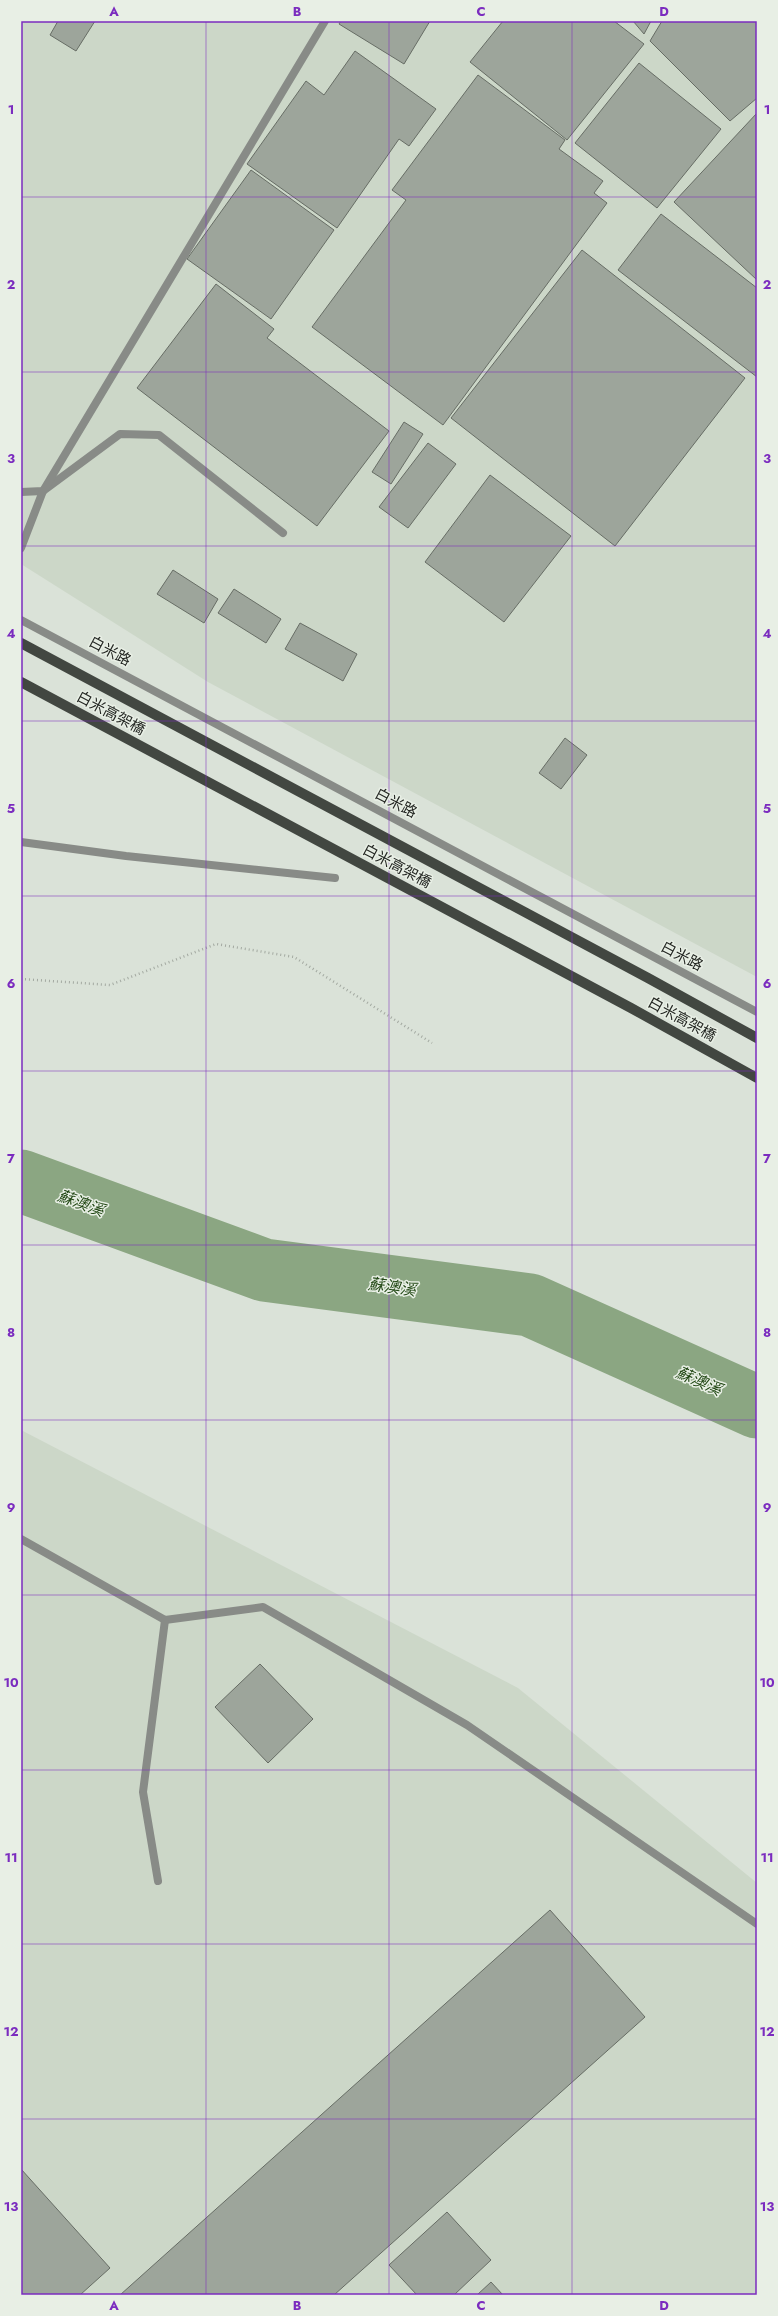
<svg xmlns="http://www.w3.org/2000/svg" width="778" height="2316" viewBox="0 0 778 2316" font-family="Jost,'Noto Sans TC',sans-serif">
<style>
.built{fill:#ccd7c8}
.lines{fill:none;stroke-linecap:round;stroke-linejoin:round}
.river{stroke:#8ba682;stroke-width:63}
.building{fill:#9da59b;stroke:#676d65}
.path{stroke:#a3a9a1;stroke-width:2.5;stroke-dasharray:1 3;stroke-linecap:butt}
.service{stroke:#888b87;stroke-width:8}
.minor{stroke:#888b87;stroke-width:8}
.primary{stroke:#424741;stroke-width:10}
.grid{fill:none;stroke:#7b2cbf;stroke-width:1;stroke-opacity:0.55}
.labels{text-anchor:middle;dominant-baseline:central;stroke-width:3;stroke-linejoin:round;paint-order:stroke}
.street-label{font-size:15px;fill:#242723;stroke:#e8efe5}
.water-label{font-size:16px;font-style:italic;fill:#224815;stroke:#e8efe5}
.neatline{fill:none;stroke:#7b2cbf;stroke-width:1.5}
.grid-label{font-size:13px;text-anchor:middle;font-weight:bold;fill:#7b2cbf}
</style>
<rect width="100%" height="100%" fill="#dae2d8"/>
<g class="built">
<polygon points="21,21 757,21 757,977 208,682 21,564"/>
<polygon points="21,1430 518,1688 757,1883 757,2295 21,2295"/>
</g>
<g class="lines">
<polyline class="river" points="21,1181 264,1270 530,1305 757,1407"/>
</g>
<g class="building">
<polygon points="58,21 95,21 76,51 50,35"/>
<polygon points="341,21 430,21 404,64 339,24"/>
<polygon points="503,21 614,21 644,44 567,140 470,62"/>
<polygon points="633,21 651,21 644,34"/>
<polygon points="662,21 757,21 757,98 730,121 650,41"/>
<polygon points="355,51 436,109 409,146 399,139 337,228 247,164 306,81 324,95"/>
<polygon points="639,63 721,129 657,208 575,143"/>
<polygon points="478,75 565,140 559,149 603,181 594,193 607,203 443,425 312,327 406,200 392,190"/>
<polygon points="757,113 757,280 674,202"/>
<polygon points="251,170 334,230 271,319 187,259"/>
<polygon points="661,214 757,288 757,377 618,270"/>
<polygon points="582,250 745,378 615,546 451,418"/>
<polygon points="216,284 274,329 267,338 389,431 317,526 137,388"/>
<polygon points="404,422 423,434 391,484 372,472"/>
<polygon points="428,443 456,464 408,528 379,507"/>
<polygon points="490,475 571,536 504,622 425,562"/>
<polygon points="173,570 218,599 204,623 157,594"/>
<polygon points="234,589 281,619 266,643 218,613"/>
<polygon points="300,623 357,654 343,681 285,649"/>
<polygon points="565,738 587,755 561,789 539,773"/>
<polygon points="260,1664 313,1719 268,1763 215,1707"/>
<polygon points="550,1910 645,2017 334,2295 120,2295"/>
<polygon points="21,2169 110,2268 80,2295 21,2295"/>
<polygon points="447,2212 491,2260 454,2295 417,2295 389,2265"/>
<polygon points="491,2282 503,2295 477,2295"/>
</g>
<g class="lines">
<polyline class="path" points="21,979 110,985 216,944 294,957 432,1043"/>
<g class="service">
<polyline points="21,492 43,491 120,434 159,435 283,533"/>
<polyline points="21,548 43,491 325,21"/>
<polyline points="21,842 126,856 335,878"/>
<polyline points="21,1539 165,1620 263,1607 467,1725 757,1924"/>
<polyline points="158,1881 143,1792 165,1620"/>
</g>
<polyline class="minor" points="21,620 757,1012"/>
<g class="primary">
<polyline points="21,643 648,978 757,1038"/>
<polyline points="21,682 631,1008 757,1078"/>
</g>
</g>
<path class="grid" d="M206,21V2295M389,21V2295M572,21V2295M21,197H757M21,372H757M21,546H757M21,721H757M21,896H757M21,1071H757M21,1245H757M21,1420H757M21,1595H757M21,1770H757M21,1944H757M21,2119H757"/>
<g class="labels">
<g class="street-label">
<text transform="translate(110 651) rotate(28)">白米路</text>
<text transform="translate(111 713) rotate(28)">白米高架橋</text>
<text transform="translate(396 803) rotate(28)">白米路</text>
<text transform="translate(397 866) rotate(28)">白米高架橋</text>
<text transform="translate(682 956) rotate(28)">白米路</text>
<text transform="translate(682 1019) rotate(29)">白米高架橋</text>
</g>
<g class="water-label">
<text transform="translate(81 1203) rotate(20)">蘇澳溪</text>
<text transform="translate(392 1287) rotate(8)">蘇澳溪</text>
<text transform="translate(699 1381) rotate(24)">蘇澳溪</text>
</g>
</g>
<rect width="778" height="2316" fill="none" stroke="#e8efe5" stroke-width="44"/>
<rect x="22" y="22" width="734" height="2272" class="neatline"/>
<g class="grid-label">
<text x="114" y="16">A</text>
<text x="297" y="16">B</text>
<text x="481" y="16">C</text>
<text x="664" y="16">D</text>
<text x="11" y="114">1</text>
<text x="767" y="114">1</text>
<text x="11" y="289">2</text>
<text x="767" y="289">2</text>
<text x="11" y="463">3</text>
<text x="767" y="463">3</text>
<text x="11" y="638">4</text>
<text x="767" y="638">4</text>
<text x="11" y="813">5</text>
<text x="767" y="813">5</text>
<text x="11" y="988">6</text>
<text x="767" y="988">6</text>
<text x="11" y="1163">7</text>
<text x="767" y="1163">7</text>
<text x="11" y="1337">8</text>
<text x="767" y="1337">8</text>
<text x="11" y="1512">9</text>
<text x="767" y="1512">9</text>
<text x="11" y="1687">10</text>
<text x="767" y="1687">10</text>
<text x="11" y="1862">11</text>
<text x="767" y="1862">11</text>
<text x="11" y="2036">12</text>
<text x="767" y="2036">12</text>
<text x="11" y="2211">13</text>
<text x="767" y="2211">13</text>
<text x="114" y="2310">A</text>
<text x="297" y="2310">B</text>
<text x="481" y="2310">C</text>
<text x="664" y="2310">D</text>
</g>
</svg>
